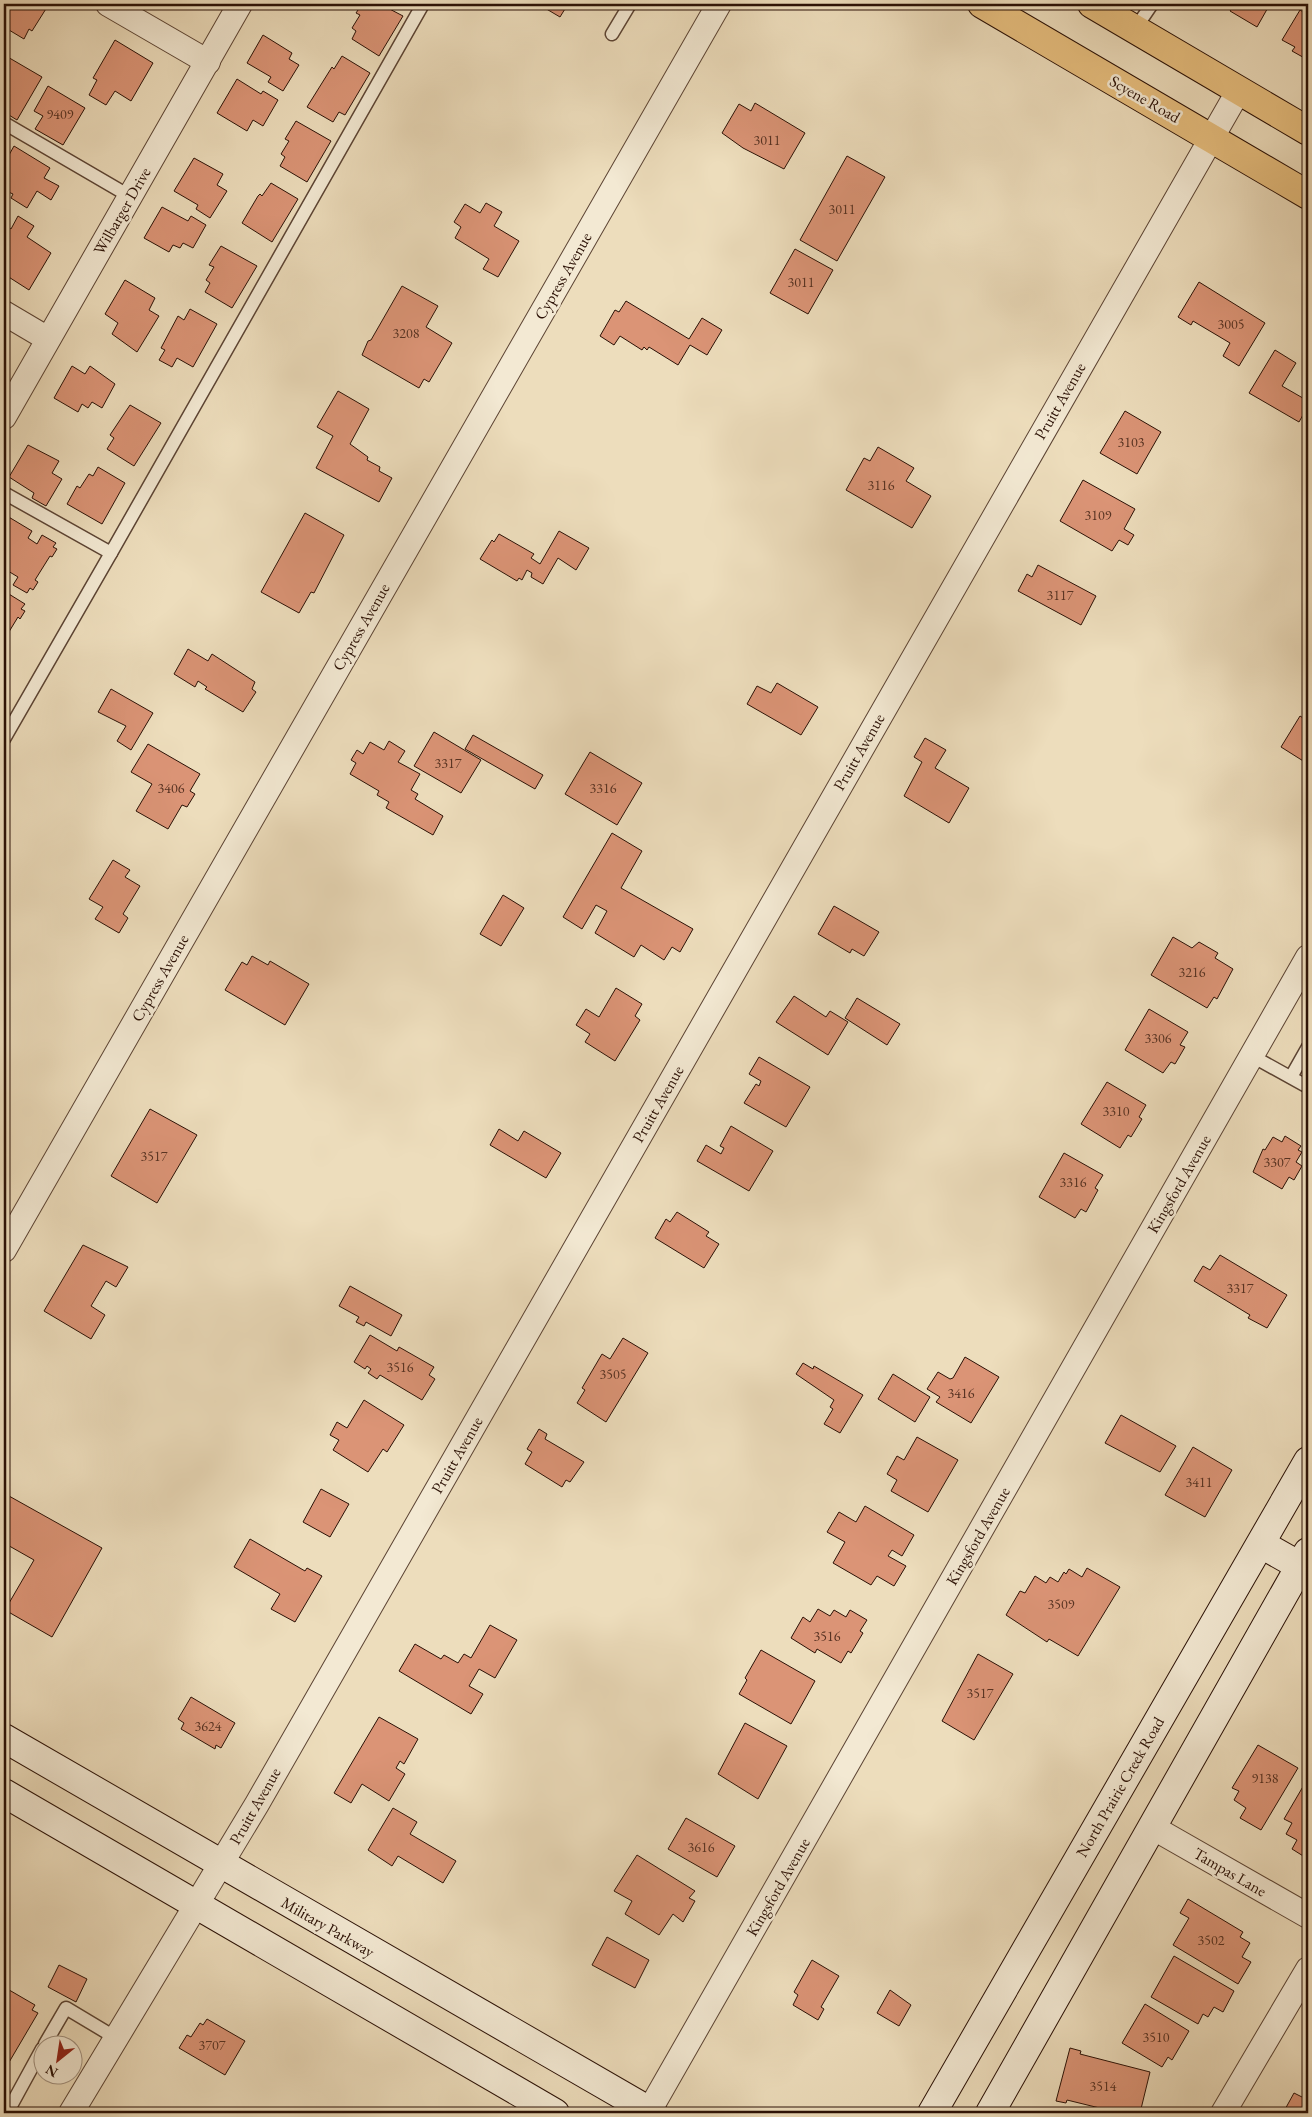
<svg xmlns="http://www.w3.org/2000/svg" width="1312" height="2117" viewBox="0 0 1312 2117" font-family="'EB Garamond',serif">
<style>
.building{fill:#db9476;stroke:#2b1106}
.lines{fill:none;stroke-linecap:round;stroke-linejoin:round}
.service-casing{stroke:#5c4434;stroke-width:15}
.minor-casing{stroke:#5c4434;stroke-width:26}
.secondary-casing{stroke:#2b1106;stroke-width:30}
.primary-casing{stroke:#2b1106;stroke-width:30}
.service{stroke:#f3e9d3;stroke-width:12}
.minor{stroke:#f3e9d3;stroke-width:24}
.secondary{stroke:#f3e9d3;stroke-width:28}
.primary{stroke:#e6be7e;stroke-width:28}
.labels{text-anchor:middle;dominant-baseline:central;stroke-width:5;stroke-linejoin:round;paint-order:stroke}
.number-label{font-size:14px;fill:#573222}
.street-label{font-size:16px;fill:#2b1106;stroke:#f3e9d3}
</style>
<rect width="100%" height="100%" fill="#edddbc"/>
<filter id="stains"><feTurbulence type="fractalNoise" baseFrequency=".004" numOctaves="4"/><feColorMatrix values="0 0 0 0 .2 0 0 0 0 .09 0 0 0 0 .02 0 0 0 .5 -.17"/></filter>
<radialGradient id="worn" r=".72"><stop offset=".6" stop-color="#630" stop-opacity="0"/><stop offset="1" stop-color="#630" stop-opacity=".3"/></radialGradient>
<g class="building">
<polygon points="4,4 49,4 32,31 29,29 24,39 4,27"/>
<polygon points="362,4 380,4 403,16 379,56 352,39 356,31 352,28 360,15 356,13"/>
<polygon points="538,4 568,4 560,17"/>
<polygon points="1235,4 1270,4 1257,27 1230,11"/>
<polygon points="1300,10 1308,15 1308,60 1292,51 1295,47 1282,40"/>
<polygon points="263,35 292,53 289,59 299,65 283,91 268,82 271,77 247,63"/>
<polygon points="115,40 153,63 131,101 115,91 106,105 89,95 97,80 93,78"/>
<polygon points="6,56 42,77 17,120 4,112 4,59"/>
<polygon points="342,56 370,73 345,115 339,112 333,122 307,107 332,67 334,69"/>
<polygon points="237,79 261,94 263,91 278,100 263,126 253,120 247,131 217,113"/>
<polygon points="48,86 85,108 63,145 35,129 43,116 34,111"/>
<polygon points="755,103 805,133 784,169 743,148 722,133 739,104 751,111"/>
<polygon points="296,121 331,141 307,182 280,166 285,157 281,154 289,141 285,139"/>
<polygon points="14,146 50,168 44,178 59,186 51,200 37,191 27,208 11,198 13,194 4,190 4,164"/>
<polygon points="847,156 885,177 837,261 800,240"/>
<polygon points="194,158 223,174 217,185 227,191 210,218 196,209 198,205 174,191"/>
<polygon points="271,183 298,199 272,242 242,223 258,196 260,194 262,196"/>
<polygon points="486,203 502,212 494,226 519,241 498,277 483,269 489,259 455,238 461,227 454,222 465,204 480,213"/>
<polygon points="162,207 188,221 191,216 206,225 193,248 183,243 180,248 173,245 169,252 144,238"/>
<polygon points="18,216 34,226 27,237 51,253 29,290 4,274 4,235 8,227 11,229"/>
<polygon points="221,246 257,266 232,308 205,292 210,283 206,280 214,267 209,265"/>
<polygon points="795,249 833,270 808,314 770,293"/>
<polygon points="125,280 155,298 149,310 159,316 137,352 112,334 118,323 105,314"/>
<polygon points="1199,282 1265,323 1239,366 1223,356 1230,343 1193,321 1191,325 1178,317"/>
<polygon points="402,286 438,306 426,327 452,343 429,382 424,379 419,388 362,355 368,341 371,340"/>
<polygon points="626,301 689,339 702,318 722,330 707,355 690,345 678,365 649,347 647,350 644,347 642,350 620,336 614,345 600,336 615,310 619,312"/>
<polygon points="190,309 217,324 193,367 177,358 172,367 159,360 165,350 161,348 178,316 184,320"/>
<polygon points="1275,350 1296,363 1282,386 1308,401 1308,406 1299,422 1249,393"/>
<polygon points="72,366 85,374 90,366 115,384 102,408 92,402 88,408 82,404 78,412 54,398"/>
<polygon points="338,391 369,409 350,444 368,457 367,460 380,467 379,471 392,478 379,502 316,468 333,436 317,427"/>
<polygon points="130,405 161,423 134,466 107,449 114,438 110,435"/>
<polygon points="1125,411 1161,432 1137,474 1100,453"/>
<polygon points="28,445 59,461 52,473 62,479 46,506 32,498 34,493 9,477"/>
<polygon points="878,447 914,468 906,481 931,496 912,528 846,490 864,458 870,461"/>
<polygon points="98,467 125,483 102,524 67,504 77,486 80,488 89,474 93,476"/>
<polygon points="1083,480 1135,509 1124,529 1134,535 1128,545 1119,540 1112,551 1060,521"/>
<polygon points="305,513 344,535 314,593 311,592 299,613 261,592"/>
<polygon points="7,516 32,531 28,538 37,544 42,535 56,543 53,547 57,549 52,557 50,556 35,580 38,582 33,590 30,588 27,593 13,585 18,577 8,571 4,579 4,521"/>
<polygon points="559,531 589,548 576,570 558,558 543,584 531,577 532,573 527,570 522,580 519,578 517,581 480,559 492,540 494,542 499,534 534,554 531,558 540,564"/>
<polygon points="1038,565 1096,596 1081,625 1018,591 1027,574 1032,577"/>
<polygon points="4,591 25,604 21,609 25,611 20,619 18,617 4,640"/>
<polygon points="188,649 208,661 212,654 255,682 252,689 256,692 243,712 205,689 207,687 198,681 195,687 174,674"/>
<polygon points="777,683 818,707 801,735 747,704 757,686 771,693"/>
<polygon points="111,689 153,713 131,750 117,741 126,726 98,712"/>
<polygon points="1300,716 1308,721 1308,764 1281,747"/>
<polygon points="434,732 481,760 461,793 414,766"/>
<polygon points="473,735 543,775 535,789 465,749"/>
<polygon points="925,738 946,750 935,768 969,788 949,823 904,796 922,762 914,757"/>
<polygon points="389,741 405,751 398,762 420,774 411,790 418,794 415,799 443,816 433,835 386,808 389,802 377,795 379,791 350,774 356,763 351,760 357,750 363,754 370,742 384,750"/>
<polygon points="148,744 200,774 190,791 195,794 187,807 182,805 168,829 136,811 152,784 131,772"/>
<polygon points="590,752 642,783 617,825 565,794"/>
<polygon points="612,833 642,851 621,888 693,929 680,952 672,947 664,960 641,945 634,957 595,933 607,911 596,905 582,929 563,917"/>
<polygon points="113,860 130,870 125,877 140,886 123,914 128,918 119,933 95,919 103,907 89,899"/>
<polygon points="503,895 524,908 501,946 480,934"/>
<polygon points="834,906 879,932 864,956 852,949 850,953 818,934"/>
<polygon points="1173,937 1192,948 1199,942 1218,953 1215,958 1233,969 1217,999 1214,997 1207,1008 1151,975"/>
<polygon points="252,956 268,965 270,961 309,984 285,1025 225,990 242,962 247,965"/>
<polygon points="616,988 642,1004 635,1016 640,1020 615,1061 585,1042 590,1034 576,1025 586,1009 599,1017"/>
<polygon points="794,996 826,1017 830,1011 848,1022 828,1055 776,1022"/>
<polygon points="857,998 900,1024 887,1045 845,1018"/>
<polygon points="1149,1009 1188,1032 1180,1045 1185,1047 1175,1064 1171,1062 1163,1073 1125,1050"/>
<polygon points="759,1057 810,1087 786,1127 744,1103 756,1084 759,1086 761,1081 749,1074"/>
<polygon points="1107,1082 1146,1105 1139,1117 1142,1119 1131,1137 1128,1135 1120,1148 1081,1124"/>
<polygon points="150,1109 197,1135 157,1203 111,1176"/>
<polygon points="731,1126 773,1151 749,1191 697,1161 706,1145 721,1154 724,1148 720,1146"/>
<polygon points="499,1129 518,1141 524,1131 561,1153 546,1178 490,1145"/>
<polygon points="1285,1136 1301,1146 1298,1150 1302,1152 1296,1162 1302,1166 1294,1180 1289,1177 1282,1189 1253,1172 1263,1149 1265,1150 1273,1137 1282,1142"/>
<polygon points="1064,1153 1103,1175 1095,1188 1098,1190 1086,1212 1081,1209 1075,1218 1039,1197"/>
<polygon points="677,1212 709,1232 706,1236 719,1244 704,1268 655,1238 666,1219 670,1222"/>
<polygon points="83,1245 128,1267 116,1287 106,1281 91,1306 105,1315 91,1339 44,1311"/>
<polygon points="1220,1255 1287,1295 1267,1328 1248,1318 1250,1315 1194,1281 1203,1266 1210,1270"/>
<polygon points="350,1286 402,1315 391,1336 366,1322 364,1326 356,1322 359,1317 339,1306"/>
<polygon points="370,1335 397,1351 399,1347 434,1367 429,1375 435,1379 422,1400 380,1375 377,1379 368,1373 371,1369 367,1366 365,1369 354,1362"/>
<polygon points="623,1338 648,1353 606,1422 577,1403 585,1390 582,1388 602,1354 610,1359"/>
<polygon points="965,1357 999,1377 971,1423 936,1402 940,1397 927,1389 938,1372 950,1379 953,1378"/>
<polygon points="803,1363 813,1369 814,1366 863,1395 840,1433 824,1424 833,1409 830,1407 834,1400 796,1374"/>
<polygon points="893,1374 930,1397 915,1422 878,1399"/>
<polygon points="364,1400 404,1425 387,1452 383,1449 368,1472 333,1450 339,1440 330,1435 337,1422 347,1428"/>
<polygon points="1121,1415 1176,1446 1160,1472 1105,1443"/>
<polygon points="539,1429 547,1434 545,1439 584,1462 570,1482 566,1480 562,1487 525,1464 532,1452 527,1449"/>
<polygon points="917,1437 958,1460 928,1512 891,1491 897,1480 887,1474 897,1456 904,1460"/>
<polygon points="1193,1447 1232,1470 1205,1517 1165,1495"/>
<polygon points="321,1489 349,1504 330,1537 303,1522"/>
<polygon points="9,1496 102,1548 52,1637 5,1610 34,1560 4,1543 4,1505"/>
<polygon points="865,1506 914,1535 902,1556 892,1550 888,1556 906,1566 894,1586 877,1576 871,1585 833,1563 845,1542 827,1532 839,1512 856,1522"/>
<polygon points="250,1539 305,1571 307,1568 322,1576 295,1622 271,1609 280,1594 234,1567"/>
<polygon points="1087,1568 1120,1587 1078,1656 1049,1639 1047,1642 1006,1615 1020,1591 1025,1593 1035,1576 1046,1583 1050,1577 1058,1582 1064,1572 1066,1574 1069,1569 1082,1577"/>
<polygon points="818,1609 830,1616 834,1610 846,1617 850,1610 867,1620 860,1631 863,1633 851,1653 848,1651 841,1663 817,1649 815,1653 791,1638 803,1617 810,1622"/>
<polygon points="490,1625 517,1640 495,1678 479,1669 469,1686 483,1694 471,1714 399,1671 415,1644 441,1659 444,1655 458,1663 464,1654 471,1658"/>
<polygon points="761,1650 815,1681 791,1724 739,1694 747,1680 745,1678"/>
<polygon points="978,1654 1013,1674 974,1740 942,1721"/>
<polygon points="191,1697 235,1723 221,1748 216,1745 215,1749 181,1729 184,1723 178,1719"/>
<polygon points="379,1717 418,1739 404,1764 400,1761 396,1768 405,1774 389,1801 362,1784 351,1803 334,1793"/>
<polygon points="745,1723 787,1746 758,1799 718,1774"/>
<polygon points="1258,1745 1298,1768 1261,1830 1240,1818 1246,1808 1234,1800 1239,1791 1232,1788"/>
<polygon points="1308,1778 1308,1859 1292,1849 1297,1840 1286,1834 1292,1823 1284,1819"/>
<polygon points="393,1808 417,1822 410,1834 456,1861 443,1883 398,1856 392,1866 368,1850"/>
<polygon points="686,1818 735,1846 717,1877 668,1849"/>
<polygon points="637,1855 695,1891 689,1898 695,1901 683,1922 673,1914 659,1935 625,1914 632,1901 614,1891"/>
<polygon points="1188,1899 1243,1932 1240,1937 1250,1943 1242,1957 1251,1962 1238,1984 1173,1945 1189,1918 1180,1913"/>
<polygon points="607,1937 649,1960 635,1988 592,1965"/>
<polygon points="1174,1956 1234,1991 1223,2012 1214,2007 1208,2017 1203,2014 1198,2024 1151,1997"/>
<polygon points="812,1960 839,1976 821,2007 824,2009 818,2020 793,2005 798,1995 794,1992"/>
<polygon points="59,1965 87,1979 76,2002 48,1987"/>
<polygon points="4,1987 35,2005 32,2010 38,2013 8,2064 4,2062"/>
<polygon points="890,1990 911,2005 899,2026 877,2013"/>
<polygon points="1145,2004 1189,2031 1172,2060 1168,2057 1162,2067 1122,2043"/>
<polygon points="207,2019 245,2041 225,2075 179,2048 187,2035 191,2037 200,2023 203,2025"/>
<polygon points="1070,2048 1081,2051 1080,2054 1150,2072 1140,2113 1120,2113 1067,2100 1066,2103 1056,2101"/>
<polygon points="1294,2093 1308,2100 1308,2113 1283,2113"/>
</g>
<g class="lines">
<g class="service-casing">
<g id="service">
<polyline points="1135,29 1152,4"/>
<polyline points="612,34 630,4"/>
<polyline points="4,123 131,197"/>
<polyline points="4,493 111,553 423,4"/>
<polyline points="4,739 111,553"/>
<polyline points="1252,1056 1308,1087"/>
<polyline points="1291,1077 1308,1047"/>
<polyline points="45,2044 66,2008 116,2038"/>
<polyline points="4,2112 7,2113 42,2049"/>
</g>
</g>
<g class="minor-casing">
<g id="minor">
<polyline points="108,4 208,62"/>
<polyline points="4,313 48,339"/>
<polyline points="4,417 240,4"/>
<polyline points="4,1250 719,4"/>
<polyline points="1152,1827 1308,1916"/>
<polyline points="71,2113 257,1804 1239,90"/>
<polyline points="648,2113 1308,957"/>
<polyline points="1223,2113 1308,1969"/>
</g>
</g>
<g class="secondary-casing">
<g id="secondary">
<polyline points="1261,1544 1300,1566"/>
<polyline points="4,1738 653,2113"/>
<polyline points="4,1793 555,2113"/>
<polyline points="932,2113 1308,1461"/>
<polyline points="990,2113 1308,1552"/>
</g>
</g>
<g class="primary-casing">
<g id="primary">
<polyline points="982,4 1308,195"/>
<polyline points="1092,4 1308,131"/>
</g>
</g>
<use href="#service" class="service"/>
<use href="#minor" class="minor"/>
<use href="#secondary" class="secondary"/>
<use href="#primary" class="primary"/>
</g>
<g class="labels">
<g class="number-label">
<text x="60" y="114">9409</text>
<text x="767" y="140">3011</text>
<text x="842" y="209">3011</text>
<text x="801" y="282">3011</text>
<text x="1231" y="324">3005</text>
<text x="406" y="333">3208</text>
<text x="1131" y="442">3103</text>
<text x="881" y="485">3116</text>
<text x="1098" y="515">3109</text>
<text x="1060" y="595">3117</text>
<text x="448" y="763">3317</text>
<text x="171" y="788">3406</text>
<text x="603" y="788">3316</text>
<text x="1192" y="972">3216</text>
<text x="1158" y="1038">3306</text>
<text x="1116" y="1111">3310</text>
<text x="154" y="1156">3517</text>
<text x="1277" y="1162">3307</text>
<text x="1073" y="1182">3316</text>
<text x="1240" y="1288">3317</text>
<text x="400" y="1367">3516</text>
<text x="613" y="1374">3505</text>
<text x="961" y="1393">3416</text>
<text x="1199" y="1482">3411</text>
<text x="1061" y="1604">3509</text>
<text x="827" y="1636">3516</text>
<text x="980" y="1693">3517</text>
<text x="208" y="1726">3624</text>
<text x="1265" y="1778">9138</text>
<text x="701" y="1847">3616</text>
<text x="1211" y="1940">3502</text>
<text x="1156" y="2037">3510</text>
<text x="212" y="2045">3707</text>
<text x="1103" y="2086">3514</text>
</g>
<g class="street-label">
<text transform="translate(1145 99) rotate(30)">Scyene Road</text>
<text transform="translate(122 211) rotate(-60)">Wilbarger Drive</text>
<text transform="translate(563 276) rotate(-60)">Cypress Avenue</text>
<text transform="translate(1060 401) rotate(-60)">Pruitt Avenue</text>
<text transform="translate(361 627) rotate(-60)">Cypress Avenue</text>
<text transform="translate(859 752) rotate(-60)">Pruitt Avenue</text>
<text transform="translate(160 978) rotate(-60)">Cypress Avenue</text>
<text transform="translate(658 1104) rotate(-60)">Pruitt Avenue</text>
<text transform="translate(1179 1184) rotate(-60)">Kingsford Avenue</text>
<text transform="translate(457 1455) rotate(-60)">Pruitt Avenue</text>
<text transform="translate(978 1536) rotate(-60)">Kingsford Avenue</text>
<text transform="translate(1120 1787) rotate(-60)">North Prairie Creek Road</text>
<text transform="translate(255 1806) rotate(-60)">Pruitt Avenue</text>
<text transform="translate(1230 1872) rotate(30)">Tampas Lane</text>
<text transform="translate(778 1887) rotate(-60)">Kingsford Avenue</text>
<text transform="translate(328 1927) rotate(30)">Military Parkway</text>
</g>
</g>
<rect width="1312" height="2117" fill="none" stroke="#edddbc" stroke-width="20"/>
<rect x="5" y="5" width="1302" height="2107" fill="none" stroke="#2b1106" stroke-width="2.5"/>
<rect x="10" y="10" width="1292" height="2097" fill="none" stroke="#2b1106"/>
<g transform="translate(58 2060) rotate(210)"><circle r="24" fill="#f3e9d3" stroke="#a39381"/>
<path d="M0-4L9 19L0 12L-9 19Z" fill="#8f2418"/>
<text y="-8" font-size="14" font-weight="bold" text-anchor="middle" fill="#2b1106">N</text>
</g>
<rect width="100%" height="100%" filter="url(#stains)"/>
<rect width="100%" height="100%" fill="url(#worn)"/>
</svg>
